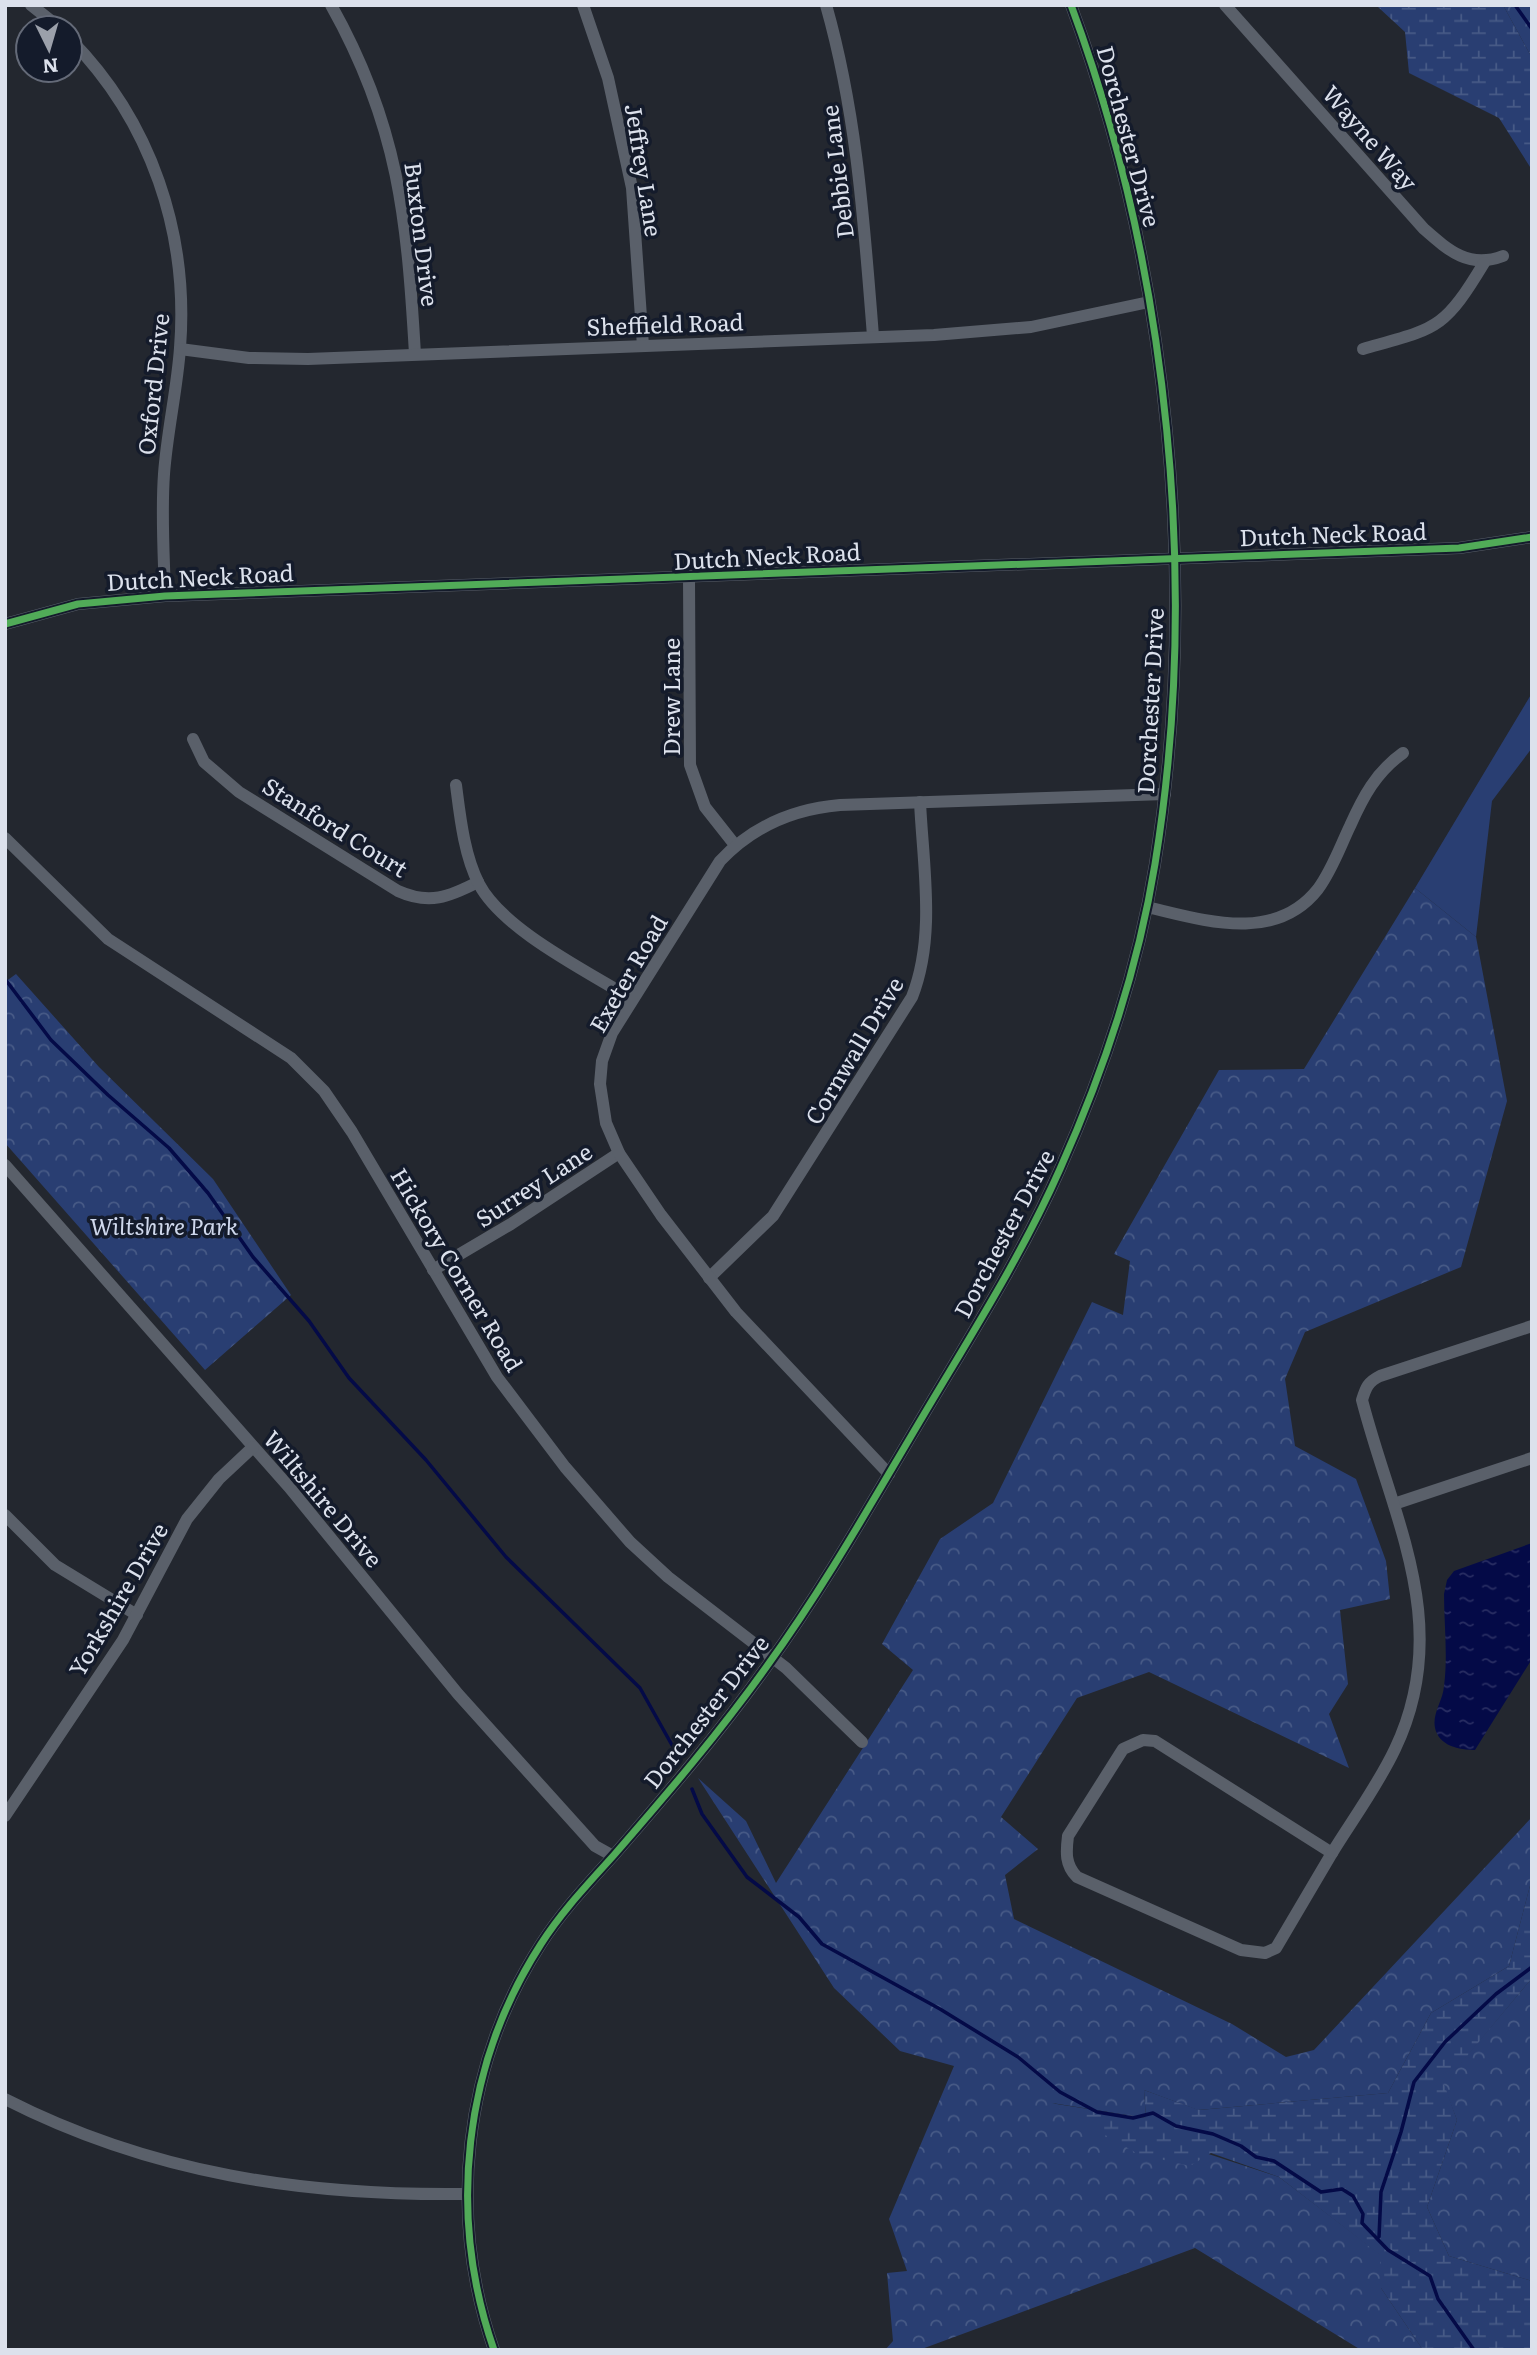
<svg xmlns="http://www.w3.org/2000/svg" width="1537" height="2355" viewBox="0 0 1537 2355" font-family="Literata,serif">
<style>
.grass{fill:#293e72}
.forest{fill:url(#forest-crowns)}
.wetland{fill:url(#wetland-marsh)}
.water{fill:url(#water-ripples)}
.lines{fill:none;stroke-linecap:round;stroke-linejoin:round}
.stream{stroke:#040a47;stroke-width:3.5}
.minor{stroke:#5a606a;stroke-width:12}
.cycleway-casing{stroke:#141b2b;stroke-width:11}
.cycleway{stroke:#51ab58;stroke-width:7}
.labels{text-anchor:middle;dominant-baseline:central;stroke-width:7;stroke-linejoin:round;paint-order:stroke}
.street-label{font-size:23px;fill:#dce1ec;stroke:#141b2b}
.park-label{font-size:23px;font-style:italic;fill:#cfd8ec;stroke:#141b2b}
</style>
<defs>
<pattern id="forest-crowns" width="20" height="18" patternUnits="userSpaceOnUse" patternTransform="scale(1.75)"><rect width="20" height="18" fill="#293e72"/><path d="M2 6a3 3 0 1 1 6 0M12 15a3 3 0 1 1 6 0" fill="none" stroke="#475a86"/></pattern>
<pattern id="wetland-marsh" width="20" height="14" patternUnits="userSpaceOnUse" patternTransform="scale(1.75)"><rect width="20" height="14" fill="#293e72"/><path d="M1 5h8M5 5V1M11 12h8M15 12V8" fill="none" stroke="#475a86"/></pattern>
<pattern id="water-ripples" width="26" height="14" patternUnits="userSpaceOnUse" patternTransform="scale(1.75)"><rect width="26" height="14" fill="#040a47"/><path d="M2 4q2-2 4 0t4 0M15 11q2-2 4 0t4 0" fill="none" stroke="#282d62"/></pattern>
</defs>
<rect width="100%" height="100%" fill="#23272f"/>
<polygon class="grass" points="1532,693 1532,748 1492,801 1476,937 1415,888"/>
<g class="forest">
<polygon points="1503,5 1532,5 1532,58"/>
<polygon points="1415,888 1476,937 1507,1101 1461,1267 1305,1332 1285,1379 1295,1446 1356,1479 1386,1561 1390,1599 1340,1610 1348,1684 1329,1714 1349,1768 1149,1672 1077,1698 1001,1817 1038,1849 1005,1875 1014,1919 1232,2024 1286,2057 1314,2050 1532,1817 1532,1878 1509,1966 1431,2013 1388,2093 1198,2110 1144,2090 1146,2118 1052,2103 1279,2177 1381,2255 1381,2288 1423,2350 1361,2350 1195,2248 919,2350 885,2350 893,2341 887,2273 907,2271 889,2219 954,2066 900,2051 834,1988 698,1778 746,1821 776,1883 913,1670 882,1644 940,1539 993,1503 1092,1302 1123,1315 1130,1261 1114,1254 1219,1070 1304,1069"/>
<polygon points="16,974 99,1067 213,1179 291,1295 205,1370 5,1143 5,982"/>
<polygon points="1532,1978 1532,2281 1449,2256 1427,2207 1457,2120 1443,2084"/>
</g>
<g class="wetland">
<polygon points="1380,5 1503,5 1532,58 1532,170 1499,118 1409,73 1405,32 1378,7"/>
<polygon points="1532,1878 1532,1978 1444,2084 1457,2120 1427,2207 1449,2256 1532,2281 1532,2350 1423,2350 1381,2288 1380,2255 1279,2177 1211,2153 1190,2166 1138,2154 1050,2103 1146,2118 1144,2090 1199,2110 1388,2093 1431,2013 1509,1966"/>
</g>
<path class="water" d="M1532,1543V1659L1475,1750C1459,1750 1439,1746 1435,1728C1432,1713 1443,1701 1444,1686C1448,1656 1444,1624 1444,1594L1447,1580L1454,1571Z"/>
<g class="lines">
<g class="stream">
<polyline points="1515,5 1532,29"/>
<polyline points="5,979 51,1040 108,1095 169,1148 208,1193 253,1257 309,1321 349,1378 426,1460 506,1557 640,1688 677,1754"/>
<polyline points="692,1789 702,1814 747,1877 799,1917 822,1944 940,2009 1018,2057 1060,2092 1097,2112 1133,2118 1153,2113 1176,2126 1213,2134 1241,2146 1256,2157 1274,2161 1321,2192 1342,2189 1353,2196 1363,2214 1362,2223 1388,2250 1430,2276 1438,2299 1474,2350"/>
<polyline points="1379,2237 1381,2192 1401,2132 1414,2082 1445,2042 1496,1994 1532,1967"/>
</g>
<g class="minor">
<polyline points="31,5 60,28"/>
<path d="M331,5C399,126 407,219 415,354"/>
<polyline points="583,5 608,78 632,188 643,346"/>
<path d="M826,5C857,114 864,223 873,336"/>
<path d="M1225,5L1424,229C1449,251 1469,269 1503,256"/>
<path d="M70,39C151,121 189,233 180,348C177,390 167,432 164,474C161,515 164,556 165,596"/>
<polyline points="180,349 249,358 308,359 934,335 1031,327 1149,302"/>
<path d="M1363,349C1437,328 1443,331 1484,263"/>
<polyline points="689,578 690,765 705,807 735,845"/>
<polyline points="5,624 78,604 165,596 1459,548 1532,537"/>
<path d="M193,739L204,762L239,792L398,891C429,905 449,897 478,882"/>
<path d="M456,785C460,816 464,855 479,884C503,930 587,971 632,999"/>
<polyline points="5,838 108,939 291,1058 324,1091 352,1132 497,1377 565,1467 630,1542 668,1577 786,1668 862,1742"/>
<path d="M1147,907C1203,920 1275,944 1318,889C1332,870 1340,847 1350,826C1363,797 1376,772 1403,753"/>
<polyline points="5,1165 289,1487 458,1694 595,1846 613,1856"/>
<polyline points="433,1270 511,1224 619,1153"/>
<path d="M709,1278L773,1216L912,997C936,936 923,866 920,802"/>
<path d="M889,1474L736,1312L661,1215L619,1153L606,1123L600,1084L602,1061L612,1033L720,861C753,826 793,809 840,805L1165,794"/>
<polyline points="1394,1504 1532,1458"/>
<polyline points="5,1515 55,1565 137,1615"/>
<path d="M1143,1740L1155,1741L1332,1853L1276,1948L1265,1953L1241,1950L1077,1877C1065,1865 1066,1852 1068,1836L1123,1749Z"/>
<polyline points="5,1816 123,1640 187,1519 219,1479 253,1447"/>
<path d="M1332,1853C1353,1819 1378,1785 1395,1749C1454,1625 1393,1520 1362,1400C1366,1387 1368,1382 1380,1376L1532,1326"/>
<path d="M5,2099C152,2174 304,2196 466,2194"/>
<path d="M494,2350C447,2215 463,2065 541,1944C562,1911 588,1884 614,1855C667,1794 720,1732 767,1666C825,1586 873,1500 923,1416C971,1335 1022,1255 1060,1169C1103,1073 1138,969 1155,864C1200,586 1169,269 1071,5"/>
</g>
<g class="cycleway-casing">
<g id="cycleway">
<polyline points="5,624 78,604 165,596 1459,548 1532,537"/>
<path d="M494,2350C447,2215 463,2065 541,1944C562,1911 588,1884 614,1855C667,1794 720,1732 767,1666C825,1586 873,1500 923,1416C971,1335 1022,1255 1060,1169C1103,1073 1138,969 1155,864C1200,586 1169,269 1071,5"/>
</g>
</g>
<use href="#cycleway" class="cycleway"/>
</g>
<g class="labels">
<g class="street-label">
<text transform="translate(1130 136) rotate(75)">Dorchester Drive</text>
<text transform="translate(1371 137) rotate(49)">Wayne Way</text>
<text transform="translate(645 170) rotate(81)">Jeffrey Lane</text>
<text transform="translate(836 172) rotate(-97)">Debbie Lane</text>
<text transform="translate(423 234) rotate(83)">Buxton Drive</text>
<text transform="translate(665 323) rotate(-2)">Sheffield Road</text>
<text transform="translate(152 384) rotate(-84)">Oxford Drive</text>
<text transform="translate(1333 533) rotate(-2)">Dutch Neck Road</text>
<text transform="translate(767 555) rotate(-3)">Dutch Neck Road</text>
<text transform="translate(200 576) rotate(-3)">Dutch Neck Road</text>
<text transform="translate(670 697) rotate(-90)">Drew Lane</text>
<text transform="translate(1149 701) rotate(-87)">Dorchester Drive</text>
<text transform="translate(336 826) rotate(32)">Stanford Court</text>
<text transform="translate(627 973) rotate(-60)">Exeter Road</text>
<text transform="translate(853 1050) rotate(-59)">Cornwall Drive</text>
<text transform="translate(533 1184) rotate(-33)">Surrey Lane</text>
<text transform="translate(1003 1233) rotate(-62)">Dorchester Drive</text>
<text transform="translate(458 1269) rotate(59)">Hickory Corner Road</text>
<text transform="translate(324 1498) rotate(50)">Wiltshire Drive</text>
<text transform="translate(117 1599) rotate(-60)">Yorkshire Drive</text>
<text transform="translate(705 1711) rotate(-52)">Dorchester Drive</text>
</g>
<g class="park-label">
<text x="164" y="1225">Wiltshire Park</text>
</g>
</g>
<rect width="1537" height="2355" fill="none" stroke="#dce1ec" stroke-width="14"/>
<g transform="translate(49 49) rotate(175)"><circle r="33" fill="#141b2b" stroke="#646a78" stroke-width="2"/>
<path d="M0-5L12 26L0 18L-12 26Z" fill="#9ba0aa"/>
<text y="-10" font-size="19" font-weight="bold" text-anchor="middle" fill="#dce1ec">N</text>
</g>
</svg>
